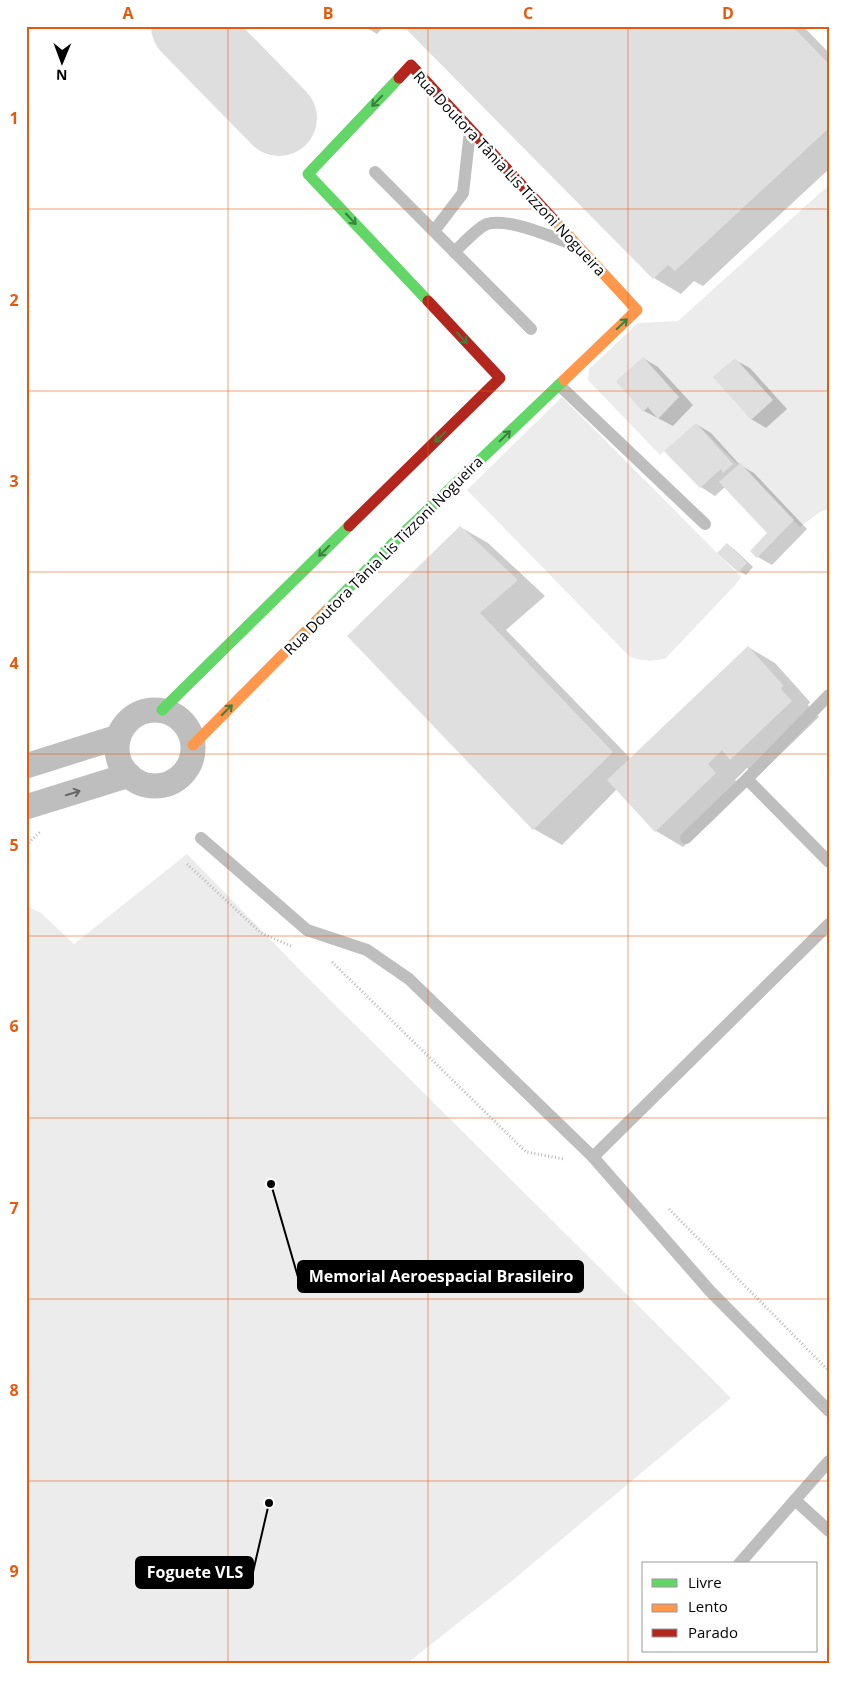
<svg xmlns="http://www.w3.org/2000/svg" width="855" height="1690" viewBox="0 0 855 1690" font-family="'Open Sans',sans-serif">
<style>
.green{fill:#ececec}
.shadow{fill:#0003}
.lines{fill:none;stroke-linecap:round;stroke-linejoin:round}
.taxiway{stroke:#dedede;stroke-width:76}
.building{fill:#dfdfdf}
.path{stroke:#b9b9b9;stroke-width:3;stroke-dasharray:1 2.5;stroke-linecap:butt}
.lane{stroke:#bebebe;stroke-width:12}
.street{stroke:#bebebe;stroke-width:25}
.fast{stroke:#63d668;stroke-width:11}
.slow{stroke:#ff974d;stroke-width:11}
.jam{stroke:#b3261e;stroke-width:11}
.oneway{stroke:#3b803e}
.oneway2{stroke:#686868}
.grid{fill:none;stroke:#e8590c;stroke-width:1;stroke-opacity:0.55}
.labels{text-anchor:middle;dominant-baseline:central;stroke-width:5;stroke-linejoin:round;paint-order:stroke}
.street-label{font-size:15px;fill:#000;stroke:#fff}
.leader{fill:none;stroke:#000;stroke-width:2}
.callout-dot{fill:#000;stroke:#fff;stroke-width:2}
.callout{fill:#000;stroke:#000;stroke-width:2}
.callout-label{font-size:16px;text-anchor:middle;font-weight:bold;fill:#fff}
.neatline{fill:none;stroke:#e8590c;stroke-width:2}
.grid-label{font-size:16px;text-anchor:middle;font-weight:bold;fill:#e8590c}
</style>
<rect width="100%" height="100%" fill="#fff"/>
<g class="green">
<polygon points="829,185 829,509 820,512 800,527 696,423 660,455 588,380 589,369 638,323 678,321"/>
<path d="M562,397L741,577L737,583L665,659C652,661 641,662 629,656L467,490Z"/>
<polygon points="187,854 300,970 731,1398 513,1580 406,1664 26,1664 26,906 41,913 74,944"/>
</g>
<g class="shadow">
<polygon points="364,26 384,26 377,34"/>
<polygon points="413,26 803,26 829,53 829,169 703,286 694,281 681,294 654,278"/>
<polygon points="643,358 658,367 693,405 673,426 644,411 617,382"/>
<polygon points="735,360 750,368 787,409 766,428 751,419"/>
<polygon points="696,424 711,433 740,465 754,473 807,529 772,565 758,557 768,533 725,487 715,496 701,487"/>
<polygon points="460,527 488,543 545,596 506,630 631,759 748,647 775,663 810,702 808,705 819,717 759,775 747,768 735,780 743,789 683,847 656,831 617,789 562,845 534,829 349,636"/>
<polygon points="727,545 734,549 753,567 746,575 739,571 719,553"/>
</g>
<g class="lines">
<polyline class="taxiway" points="189,26 279,118"/>
</g>
<g class="building">
<polygon points="411,26 792,26 829,64 829,128 675,271 668,265 653,279 407,30"/>
<polygon points="643,357 679,397 658,419 648,407 643,412 616,381"/>
<polygon points="735,358 773,400 751,420 713,377"/>
<polygon points="696,423 733,464 723,473 721,469 700,488 664,451"/>
<polygon points="740,463 794,520 757,558 750,551 767,533 719,482"/>
<polygon points="460,526 518,580 480,613 613,752 533,830 347,636"/>
<polygon points="727,543 747,563 738,572 717,553"/>
<polygon points="748,646 783,685 781,689 792,701 730,760 722,750 708,764 716,773 655,832 607,780"/>
</g>
<g class="lines">
<g class="path">
<polyline points="26,845 40,832"/>
<polyline points="187,864 261,933 291,946"/>
<polyline points="332,962 526,1152 564,1159"/>
<polyline points="669,1209 829,1371"/>
</g>
<g class="lane">
<polyline points="375,172 531,329"/>
<polyline points="434,231 463,193 470,131"/>
<path d="M454,252C462,245 478,227 487,224C508,218 546,235 567,242"/>
<polyline points="559,385 705,524"/>
<polyline points="747,779 829,862"/>
<polyline points="201,838 307,930 367,950 409,979 593,1157 710,1291 829,1411"/>
<polyline points="686,838 747,779 829,695"/>
<polyline points="593,1157 829,924"/>
<polyline points="795,1500 829,1531"/>
<polyline points="739,1564 829,1461"/>
</g>
<g class="street">
<circle cx="155" cy="748" r="38"/>
<polyline points="26,766 118,737"/>
<polyline points="26,807 129,775"/>
</g>
<g class="fast">
<polyline points="399,78 308,174 428,301"/>
<polyline points="326,611 395,541 564,380"/>
<polyline points="162,710 349,526"/>
</g>
<g class="slow">
<polyline points="553,219 637,310 564,380"/>
<polyline points="193,745 326,611"/>
</g>
<g class="jam">
<polyline points="399,78 411,65 553,219"/>
<polyline points="349,526 500,378 428,301"/>
</g>
</g>
<defs><path id="oneway-shaft" d="M-6 0H5M1.5-3L5.5 0L1.5 3" fill="none" stroke-width="1.6" stroke-linecap="round" stroke-linejoin="round" transform="scale(1.25)"/></defs>
<g class="oneway">
<use href="#oneway-shaft" transform="translate(377 101) rotate(134)"/>
<use href="#oneway-shaft" transform="translate(351 219) rotate(47)"/>
<use href="#oneway-shaft" transform="translate(622 324) rotate(-44)"/>
<use href="#oneway-shaft" transform="translate(462 338) rotate(47)"/>
<use href="#oneway-shaft" transform="translate(505 436) rotate(-44)"/>
<use href="#oneway-shaft" transform="translate(440 437) rotate(135)"/>
<use href="#oneway-shaft" transform="translate(324 551) rotate(135)"/>
<use href="#oneway-shaft" transform="translate(227 710) rotate(-45)"/>
</g>
<use class="oneway2" href="#oneway-shaft" transform="translate(73 793) rotate(-17)"/>
<path class="grid" d="M228,26V1664M428,26V1664M628,26V1664M26,209H829M26,391H829M26,572H829M26,754H829M26,936H829M26,1118H829M26,1299H829M26,1481H829"/>
<g class="labels">
<g class="street-label">
<text transform="translate(510 173) rotate(47)">Rua Doutora Tânia Lis Tizzoni Nogueira</text>
<text transform="translate(383 555) rotate(-45)">Rua Doutora Tânia Lis Tizzoni Nogueira</text>
</g>
</g>
<path class="leader" d="M271 1184L298 1277M269 1503L253 1572"/>
<g class="callout-dot">
<circle cx="271" cy="1184" r="5"/>
<circle cx="269" cy="1503" r="5"/>
</g>
<g class="callout">
<rect x="298" y="1261" width="285" height="31" rx="5"/>
<rect x="136" y="1557" width="117" height="31" rx="5"/>
</g>
<g class="callout-label">
<text x="441" y="1282">Memorial Aeroespacial Brasileiro</text>
<text x="195" y="1578">Foguete VLS</text>
</g>
<rect width="855" height="1690" fill="none" stroke="#ffffff" stroke-width="55"/>
<rect x="642" y="1562" width="175" height="90" fill="#ffffff" stroke="#999999"/>
<rect x="652" y="1579" width="25" height="8" fill="#63d668" stroke="#999999"/>
<text x="688" y="1588" font-size="15" fill="#000000">Livre</text>
<rect x="652" y="1604" width="25" height="8" fill="#ff974d" stroke="#999999"/>
<text x="688" y="1612" font-size="15" fill="#000000">Lento</text>
<rect x="652" y="1629" width="25" height="8" fill="#b3261e" stroke="#999999"/>
<text x="688" y="1638" font-size="15" fill="#000000">Parado</text>
<g transform="translate(62 62) rotate(181)" stroke="#ffffff" stroke-width="4" paint-order="stroke">
<path d="M0-4L9 19L0 12L-9 19Z" fill="#000000"/>
<text y="-8" font-size="14" font-weight="bold" text-anchor="middle" fill="#000000">N</text>
</g>
<rect x="28" y="28" width="800" height="1634" class="neatline"/>
<g class="grid-label">
<text x="128" y="19">A</text>
<text x="328" y="19">B</text>
<text x="528" y="19">C</text>
<text x="728" y="19">D</text>
<text x="14" y="124">1</text>
<text x="14" y="306">2</text>
<text x="14" y="487">3</text>
<text x="14" y="669">4</text>
<text x="14" y="851">5</text>
<text x="14" y="1032">6</text>
<text x="14" y="1214">7</text>
<text x="14" y="1396">8</text>
<text x="14" y="1577">9</text>
</g>
</svg>
